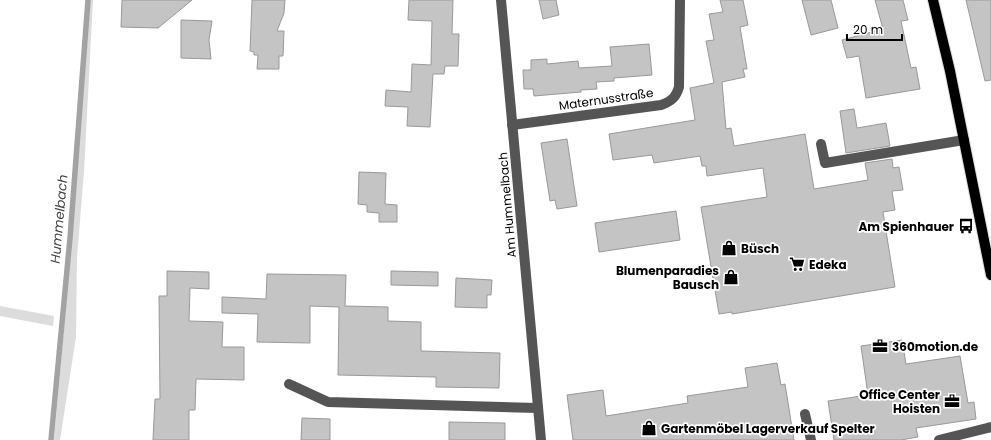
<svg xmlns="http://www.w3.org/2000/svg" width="991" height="440" viewBox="0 0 991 440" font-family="Poppins,sans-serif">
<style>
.grass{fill:#dcdcdc}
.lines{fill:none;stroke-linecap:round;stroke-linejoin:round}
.stream{stroke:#a3a3a3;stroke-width:5.5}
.building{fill:#c4c4c4;stroke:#999}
.major-casing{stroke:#dbdbdb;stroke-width:12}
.minor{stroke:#555;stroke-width:10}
.major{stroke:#000;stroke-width:10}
.labels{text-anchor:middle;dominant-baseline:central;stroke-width:3.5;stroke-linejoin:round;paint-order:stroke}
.street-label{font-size:12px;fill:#000;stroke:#fff}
.poi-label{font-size:12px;font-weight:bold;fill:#000;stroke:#fff;text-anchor:start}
.water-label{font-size:13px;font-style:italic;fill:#444;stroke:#fff}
</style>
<rect width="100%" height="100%" fill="#fff"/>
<g class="grass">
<polygon points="90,0 93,0 84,172 77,257 76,337 60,440 54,440 72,238"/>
<polygon points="0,306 54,316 53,326 0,316"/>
</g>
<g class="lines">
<polyline class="stream" points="51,440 70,238 88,0"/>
</g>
<g class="building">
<polygon points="122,0 192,0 158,28 121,27"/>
<polygon points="252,0 285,0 284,13 277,31 284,31 283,56 279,56 279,69 257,69 258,55 254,55 254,52 250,51"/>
<polygon points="409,0 453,0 452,34 459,34 458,66 445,66 444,74 433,74 430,127 407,126 408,107 385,106 386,90 411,92 412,64 431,65 432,21 408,20"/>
<polygon points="539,0 556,0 559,15 543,19"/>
<polygon points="720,0 743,0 748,25 740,27 747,69 743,69 745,77 722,82 726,129 731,128 734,146 805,134 814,189 868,180 865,163 892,159 893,168 899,167 903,190 892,191 895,210 883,212 895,287 732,314 732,312 719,314 701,207 767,197 763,168 707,176 706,166 702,166 700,156 654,163 652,155 613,160 609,134 695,120 690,88 714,83 706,41 714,40 709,14 723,12"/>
<polygon points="802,0 831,0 838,28 811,35"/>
<polygon points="875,0 903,0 908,20 901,21 911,68 916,67 920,89 866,98 859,56 847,58 842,40 883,29"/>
<polygon points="966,0 991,0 991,80 985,81"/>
<polygon points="181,20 212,21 209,40 211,59 181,58"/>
<polygon points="649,44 652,75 614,78 614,81 596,82 597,89 581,90 581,92 534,96 533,89 524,89 523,70 531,70 531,60 547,59 547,64 578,61 579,68 612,66 610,47"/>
<polygon points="854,109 857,128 886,123 890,146 846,153 840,111"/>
<polygon points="567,139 577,206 557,209 555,200 550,201 541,143"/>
<polygon points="359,172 386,173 385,204 397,205 397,222 379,222 379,213 367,212 367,205 358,204"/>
<polygon points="676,211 680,240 599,252 595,223"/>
<polygon points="167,271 209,272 209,289 190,288 189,321 223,322 222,347 244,347 244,380 196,379 195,410 189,410 189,440 153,440 155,399 160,399 159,296 167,296"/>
<polygon points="391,271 438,272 438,286 391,285"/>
<polygon points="267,274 346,275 345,306 388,307 388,321 421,322 421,351 500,353 499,388 436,387 436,377 338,375 339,307 310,306 310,343 257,342 258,314 222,313 222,297 266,299"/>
<polygon points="456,278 492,280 491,295 487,295 487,308 455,307"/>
<polygon points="902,340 906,364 960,356 968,403 974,402 976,419 916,428 918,437 901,440 834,440 828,401 868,395 861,346"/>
<polygon points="777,363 781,385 785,384 794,440 573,440 567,395 603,390 606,416 688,403 687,396 748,387 745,368"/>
<polygon points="302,418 330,419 330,440 301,440"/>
<polygon points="449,422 505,423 505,440 449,440"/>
</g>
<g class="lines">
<g class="major-casing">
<polyline id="major" points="933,0 950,71 991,275"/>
</g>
<g class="minor">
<polyline points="501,0 541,440"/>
<path d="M512,125L661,105C672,101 676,97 679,87L680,0"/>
<polyline points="821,144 825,163 964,140"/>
<polyline points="289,384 328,402 538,408"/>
<polyline points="805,414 811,440"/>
<polyline points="939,440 991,427"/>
</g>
<use href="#major" class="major"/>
</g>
<defs>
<g id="bus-bare" transform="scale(1.2)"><path d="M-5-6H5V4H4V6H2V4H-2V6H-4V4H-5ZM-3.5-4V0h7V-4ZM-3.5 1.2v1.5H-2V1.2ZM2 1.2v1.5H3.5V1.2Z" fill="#000" stroke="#fff" stroke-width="2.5" paint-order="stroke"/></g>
<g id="shop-bare" transform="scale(1.2)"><path d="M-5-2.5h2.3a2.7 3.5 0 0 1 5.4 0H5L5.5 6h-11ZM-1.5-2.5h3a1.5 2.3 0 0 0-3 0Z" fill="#000" stroke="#fff" stroke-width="2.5" paint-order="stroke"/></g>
<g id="supermarket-bare" transform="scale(1.2)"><path d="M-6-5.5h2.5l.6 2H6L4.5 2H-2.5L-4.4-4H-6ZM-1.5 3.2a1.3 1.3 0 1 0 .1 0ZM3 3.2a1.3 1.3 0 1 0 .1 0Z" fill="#000" stroke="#fff" stroke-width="2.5" paint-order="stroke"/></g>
<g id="office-bare" transform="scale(1.2)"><path d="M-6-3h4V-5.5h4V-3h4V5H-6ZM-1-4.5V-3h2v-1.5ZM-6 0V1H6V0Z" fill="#000" stroke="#fff" stroke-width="2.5" paint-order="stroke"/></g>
</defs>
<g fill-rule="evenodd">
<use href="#bus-bare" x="966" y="226"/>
<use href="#shop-bare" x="729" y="248"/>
<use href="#supermarket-bare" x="797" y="264"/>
<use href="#shop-bare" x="731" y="277"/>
<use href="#office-bare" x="880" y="346"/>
<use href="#office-bare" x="952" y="401"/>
<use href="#shop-bare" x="649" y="428"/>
</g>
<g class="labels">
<g class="street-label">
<text transform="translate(606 99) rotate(-8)">Maternusstraße</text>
<text transform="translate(507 205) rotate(-95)">Am Hummelbach</text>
</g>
<g class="poi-label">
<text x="954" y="226" text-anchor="end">Am Spienhauer</text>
<text x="741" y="248">Büsch</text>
<text x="809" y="264">Edeka</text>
<text x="719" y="270" text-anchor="end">Blumenparadies<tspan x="719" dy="14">Bausch</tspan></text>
<text x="892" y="346">360motion.de</text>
<text x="940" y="394" text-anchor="end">Office Center<tspan x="940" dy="14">Hoisten</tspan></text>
<text x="661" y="428">Gartenmöbel Lagerverkauf Spelter</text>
</g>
<g class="water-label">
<text transform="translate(59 219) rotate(-85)">Hummelbach</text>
</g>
</g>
<path d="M847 34v6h55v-6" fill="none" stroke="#000000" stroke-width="2"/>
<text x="853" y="34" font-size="12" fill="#000000" stroke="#ffffff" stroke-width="3" paint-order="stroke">20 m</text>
</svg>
